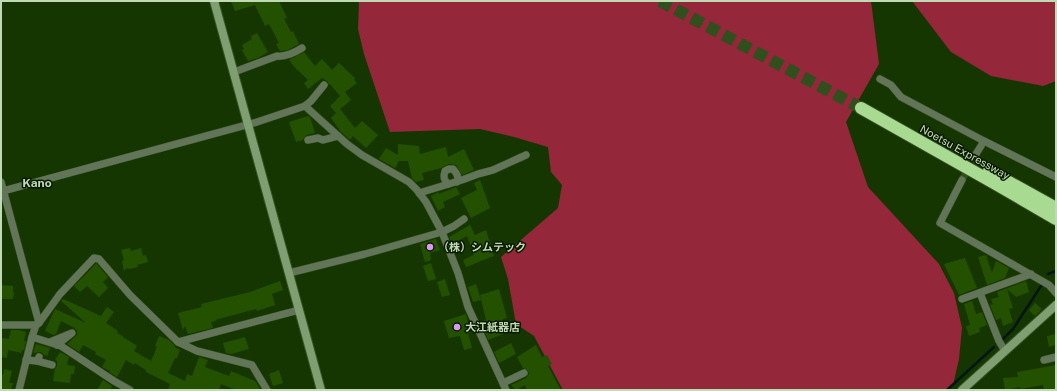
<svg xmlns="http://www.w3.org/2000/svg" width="1057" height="391" viewBox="0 0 1057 391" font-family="'Public Sans','Noto Sans JP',sans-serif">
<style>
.forest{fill:#942739}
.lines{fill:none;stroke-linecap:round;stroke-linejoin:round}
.stream{stroke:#011515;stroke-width:2.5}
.building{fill:#245100}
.street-tunnel{stroke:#304f1c;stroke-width:7;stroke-dasharray:7 3.5;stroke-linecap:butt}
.highway-tunnel{stroke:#304f1c;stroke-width:12;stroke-dasharray:12 6;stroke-linecap:butt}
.street-casing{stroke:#355422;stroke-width:8}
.secondary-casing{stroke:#355422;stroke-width:10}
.highway-casing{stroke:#355422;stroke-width:14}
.street{stroke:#627559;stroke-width:7}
.secondary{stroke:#7f9e71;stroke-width:8}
.highway{stroke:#a9da92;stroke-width:12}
.poi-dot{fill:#db99f5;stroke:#091a01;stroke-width:1.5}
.labels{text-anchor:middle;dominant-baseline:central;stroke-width:3;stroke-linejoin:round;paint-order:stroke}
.street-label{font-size:11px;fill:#c1dab6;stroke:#091a01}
.poi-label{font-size:11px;font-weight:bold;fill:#c1dab6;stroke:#091a01;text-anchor:start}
.neighbourhood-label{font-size:12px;font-weight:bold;fill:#c1dab6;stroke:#091a01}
</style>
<rect width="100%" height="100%" fill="#163601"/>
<g class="forest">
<polygon points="359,1 871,1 879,64 846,122 868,187 939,264 954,293 962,328 959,359 953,385 948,390 563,390 534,336 516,324 508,279 501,257 558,208 562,185 551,172 548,147 514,137 480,129 390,132 364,54 358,29"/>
<polygon points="912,1 1056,1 1056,81 1043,86 991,76 951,52"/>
</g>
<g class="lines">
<g class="stream">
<polyline points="1048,274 1056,271"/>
<polyline points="1003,339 1013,329 1041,286"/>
<polyline points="947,390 994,347"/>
</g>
</g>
<g class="building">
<polygon points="231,1 279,1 287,18 284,19 291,32 293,31 299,44 288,50 280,51 276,44 279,43 269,24 265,26 255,5 235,11"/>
<polygon points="257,33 268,52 258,58 248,61 242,50 244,49 242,45 252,39 251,36"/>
<polygon points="304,52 315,66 322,59 332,70 339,63 355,78 354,80 357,83 345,92 351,100 340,109 355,128 362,121 378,135 366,148 353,136 350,140 341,132 331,118 337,112 336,113 330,106 340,96 330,84 329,85 327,81 322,78 308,89 304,83 308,80 298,70 297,70 289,60"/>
<polygon points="308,116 310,117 315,133 307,135 304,137 303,140 296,142 289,122"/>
<polygon points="398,144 419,146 420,154 446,147 448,157 464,149 474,170 462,175 456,165 449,164 441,168 422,173 424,180 416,182 412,178 408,161 399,161 395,168 379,159 386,148 398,155"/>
<polygon points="480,180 490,208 471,218 461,198 477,190 474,183"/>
<polygon points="456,187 460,194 443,202 445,207 438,211 431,196 439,192 439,194"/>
<polygon points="470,225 475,235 486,230 494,256 466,267 463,260 474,255 467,236 452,244 449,237"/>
<polygon points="436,239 440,250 430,253 431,260 425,262 420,244"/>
<polygon points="130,248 131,251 141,248 143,256 146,255 148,262 137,265 138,267 129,269 127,268 124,271 122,261 124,260 121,250"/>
<polygon points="986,255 992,273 996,261 1009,268 1005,278 987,285 978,257"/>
<polygon points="965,258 977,288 959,295 944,264"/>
<polygon points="96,263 108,277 103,282 108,288 99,297 87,286 80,292 74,286 91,269"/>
<polygon points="431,263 436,279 428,281 423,266"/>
<polygon points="445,279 450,295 442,297 437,282"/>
<polygon points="280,281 283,290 272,294 275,305 257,311 256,309 215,320 216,321 211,322 213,328 188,334 185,326 183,330 178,313 202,307 201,304 250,292"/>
<polygon points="1026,281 1029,292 1016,297 1007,289 1013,308 1009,309 1013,322 1003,326 1001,318 996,320 990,305 993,304 991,299 999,297 997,292"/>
<polygon points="476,284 481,300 473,302 468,287"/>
<polygon points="1,285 13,286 13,292 14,292 13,299 1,299"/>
<polygon points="499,289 507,318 503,319 508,332 488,340 484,330 488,328 480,295"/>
<polygon points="63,299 101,316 107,307 114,312 106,323 118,331 117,333 123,336 123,337 137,346 134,351 151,361 157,347 155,346 159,336 169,340 175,346 174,347 180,350 177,358 175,358 168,373 185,381 187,374 192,376 199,357 208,360 205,367 229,376 231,371 255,381 261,390 236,390 221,384 219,390 168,390 170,384 146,372 146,370 135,363 134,365 126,360 117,377 109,372 110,371 102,367 106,360 95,354 96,352 83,345 79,352 67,344 77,335 77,331 75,329 75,328 61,321 56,334 54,335 45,331 55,309 86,323 61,301"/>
<polygon points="972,301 976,314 982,312 987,325 979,328 980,332 969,336 966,326 970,325 964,304"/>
<polygon points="1035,303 1042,309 1035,316 1029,310"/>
<polygon points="466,314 470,330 470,333 468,333 472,348 464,350 460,336 449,338 444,321"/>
<polygon points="11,330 18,330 26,332 24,341 26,341 24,350 22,350 22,353 8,350 7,358 1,357 1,338 9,339"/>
<polygon points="1056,334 1056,345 1049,347 1047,336"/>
<polygon points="245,337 249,349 231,354 226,353 223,343"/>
<polygon points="511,343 516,354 499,363 494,352"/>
<polygon points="36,344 50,348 47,356 44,355 41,352 33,353"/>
<polygon points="536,345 542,357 547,355 552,364 548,366 561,390 527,390 525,385 516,390 511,385 526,378 529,374 528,371 526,369 523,368 517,357"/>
<polygon points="60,352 69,357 67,365 75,366 74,374 71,374 70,383 53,381 55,369 57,366 57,361 55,360"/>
<polygon points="1056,365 1056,390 1044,390 1043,385 1020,389 1020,387 1005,390 1003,378 1018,377 1017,372"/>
<polygon points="4,369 12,371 9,383 13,383 11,390 1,390 1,375 3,375"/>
<polygon points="279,370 283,383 273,386 269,374"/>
<polygon points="103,380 112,386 110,390 97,390"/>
</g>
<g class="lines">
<polyline class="street-tunnel" points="962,180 976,154"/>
<polyline class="highway-tunnel" points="660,1 861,108"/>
<g class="street-casing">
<g id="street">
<path d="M234,72L277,56C286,57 294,53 302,48"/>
<polyline points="880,79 891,85 901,97 984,141"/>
<polyline points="305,106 311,101 324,85"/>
<polyline points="308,140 318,138 323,140 338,136"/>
<polyline points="976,154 984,141 1056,177"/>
<polyline points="962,180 940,223 1049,285 1056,293"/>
<polyline points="1,182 39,323 36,325 32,337 19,390"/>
<path d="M448,184C444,180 443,177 445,171L449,169H453C457,174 459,176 457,182"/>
<polyline points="3,191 257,122 305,106 347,144 362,155 409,182 417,190 426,202 442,232 458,273 468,307 506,390"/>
<polyline points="419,193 462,180 478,174 493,170 526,155"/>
<polyline points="289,273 365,254 442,232 454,226 464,219"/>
<polyline points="980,293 999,341 1005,351"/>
<polyline points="962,299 1031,274"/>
<polyline points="39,323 60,294 94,258 99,259 130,295 178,342"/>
<polyline points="1,325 36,325"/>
<polyline points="32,337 61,346 114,381 130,390"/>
<polyline points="50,342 72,333 57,345"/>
<polyline points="26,360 37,361 39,357"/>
<polyline points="1044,360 1056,357"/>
<polyline points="37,361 52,365"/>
<polyline points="503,383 524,373"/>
<polyline points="267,390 252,365 197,351 178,342 299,310"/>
</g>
</g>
<g class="secondary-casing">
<g id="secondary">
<polyline points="214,1 321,390"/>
<polyline points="962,390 1056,305"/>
</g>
</g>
<g class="highway-casing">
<g id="highway">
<polyline points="861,108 994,183 1056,219"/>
<polyline points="989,171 1056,208"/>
</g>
</g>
<use href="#street" class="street"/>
<use href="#secondary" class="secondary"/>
<use href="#highway" class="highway"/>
</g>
<g class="poi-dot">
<circle cx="430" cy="247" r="4"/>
<circle cx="457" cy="327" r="4"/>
</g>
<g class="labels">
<g class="street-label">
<text transform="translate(965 152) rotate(29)">Noetsu Expressway</text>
</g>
<g class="poi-label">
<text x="438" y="247">（株）シムテック</text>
<text x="465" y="327">大江紙器店</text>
</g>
<g class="neighbourhood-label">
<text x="37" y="183">Kano</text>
</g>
</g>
<rect width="1057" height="391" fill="none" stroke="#c1dab6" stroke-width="4"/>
</svg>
